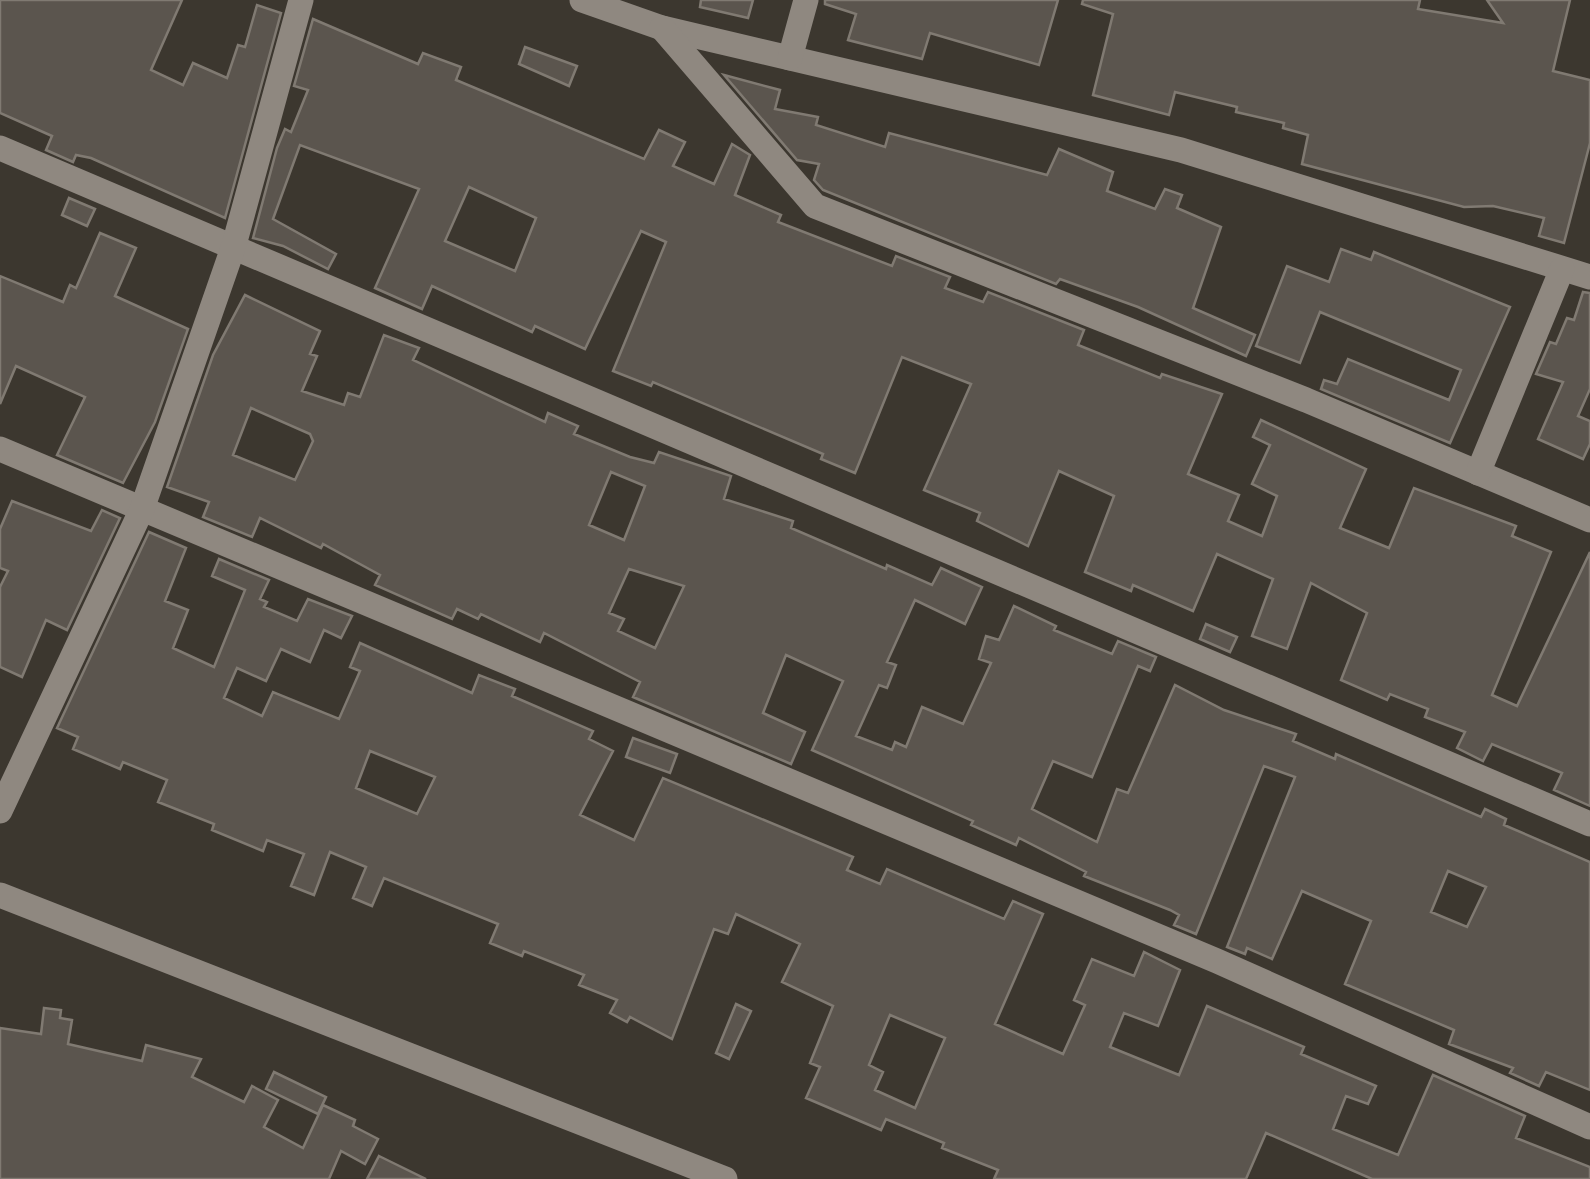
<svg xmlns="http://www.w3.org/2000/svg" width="1590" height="1179" viewBox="0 0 1590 1179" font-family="Mulish,sans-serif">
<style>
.building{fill:#5b554e;stroke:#807a72;stroke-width:2.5;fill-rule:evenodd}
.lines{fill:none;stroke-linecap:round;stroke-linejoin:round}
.minor{stroke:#8f8880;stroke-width:25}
</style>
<rect width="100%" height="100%" fill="#3c372f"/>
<g class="building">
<polygon points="0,0 182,0 151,70 183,85 193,63 227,78 238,45 245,47 257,5 281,13 225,218 91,158 76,155 73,162 46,150 52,136 0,113"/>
<polygon points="701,0 753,0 748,18 700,7"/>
<polygon points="825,0 1058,0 1039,65 930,33 922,59 848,40 856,14 825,4"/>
<polygon points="1083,0 1420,0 1418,9 1503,23 1487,0 1570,0 1553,71 1590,80 1590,143 1564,243 1539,236 1544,218 1493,206 1464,207 1302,164 1308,135 1283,128 1284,123 1236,112 1237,107 1175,92 1169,115 1093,95 1113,14 1082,4"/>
<path d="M313,19L418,64L423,53L461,67L456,80L644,159L659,130L685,142L673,166L714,184L732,144L750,155L735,195L781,215L778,222L892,266L896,256L950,277L945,288L983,302L988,292L1084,330L1078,345L1160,378L1162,374L1222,394L1188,474L1239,495L1228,521L1262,536L1277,496L1252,484L1270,445L1253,437L1261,420L1366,469L1340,528L1389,548L1414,488L1516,526L1512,536L1551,552L1492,695L1517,706L1590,552V806L1554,790L1562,773L1492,744L1483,761L1457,748L1465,732L1425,717L1428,709L1390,694L1387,700L1341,680L1367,613L1311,583L1287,649L1252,636L1273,579L1217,554L1193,611L1133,585L1131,591L1085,572L1114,496L1059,471L1028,546L977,521L980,513L924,490L971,384L902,357L855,473L821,459L823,454L653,382L651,386L613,371L666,242L641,231L585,349L535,326L532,332L432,286L422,309L375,288L419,189L300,145L273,219L336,254L328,269L283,246L253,238L277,148L285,129L291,132L308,90L294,86ZM469,187L536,218L515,271L445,241Z"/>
<polygon points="525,47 577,66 569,86 519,64"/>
<polygon points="724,75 780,90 775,109 818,117 816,125 885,147 889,133 1047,175 1059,149 1113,172 1107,191 1155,209 1165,189 1182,195 1177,208 1221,227 1193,308 1255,335 1246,356 1138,307 1060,279 1056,284 823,190 814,180 819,164 797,160"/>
<polygon points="69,198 95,209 87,226 62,215"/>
<polygon points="100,233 136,248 115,296 188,329 155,422 123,483 57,455 85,397 16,366 0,404 0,276 63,302 70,285 76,288"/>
<polygon points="1341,249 1371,260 1374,252 1510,307 1450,443 1321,389 1324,380 1337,384 1348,359 1449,400 1461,370 1320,312 1300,363 1256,346 1287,266 1329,282"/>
<polygon points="1583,292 1590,293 1590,389 1578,416 1590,421 1590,444 1583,459 1538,439 1563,382 1536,374 1550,342 1556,344 1567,318 1574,320"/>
<path d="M245,295L320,331L310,354L317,356L302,391L344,405L348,393L360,397L384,335L419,348L413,360L545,422L548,413L578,426L574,434L630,457L654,463L659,452L731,476L724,499L793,521L791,528L886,569L887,565L932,585L941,568L982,587L965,624L915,600L887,662L896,665L887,688L879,685L856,736L892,750L895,742L906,747L922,707L963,724L991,663L979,659L986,636L999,640L1014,606L1056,626L1054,630L1112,654L1118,641L1156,657L1150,671L1138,666L1092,777L1053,761L1032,809L1097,842L1117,789L1128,793L1175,685L1224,710L1296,734L1293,741L1335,759L1336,754L1481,817L1485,809L1506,819L1504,825L1590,862V1090L1546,1072L1539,1086L1510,1073L1513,1068L1449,1044L1454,1030L1345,984L1371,921L1302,891L1272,959L1247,948L1245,954L1227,947L1295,777L1264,766L1196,934L1174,925L1179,915L1170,910L1084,876L1086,872L1019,838L1016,845L971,825L973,821L812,750L843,681L786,655L763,713L805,732L791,764L633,697L640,682L544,633L540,642L481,614L478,619L457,609L452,619L375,585L380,575L323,544L321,548L260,518L252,537L203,517L209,502L167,487L213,355ZM251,408L310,434L313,441L295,480L233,455ZM611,472L645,486L624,540L589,525ZM629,569L684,586L655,648L618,631L624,619L609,613ZM1448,871L1486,887L1467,927L1431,912Z"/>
<polygon points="12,501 91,531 102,510 120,518 67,630 46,620 22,677 0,667 0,587 8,571 0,568 0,529"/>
<path d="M149,532L186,548L165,601L188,610L173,648L214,667L245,590L212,576L219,559L269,580L260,599L267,602L264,607L297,621L308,599L352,616L341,638L324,630L310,662L281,649L266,681L237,668L224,698L262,716L273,692L339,719L360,671L350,667L360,643L472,693L479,675L515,689L512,696L593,731L589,739L613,751L580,815L634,840L663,778L853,857L847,870L880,884L887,869L1004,919L1013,901L1043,914L995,1024L1063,1054L1085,1005L1074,1000L1092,959L1134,976L1144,952L1180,970L1158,1026L1124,1013L1110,1047L1179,1075L1207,1006L1304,1047L1301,1054L1376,1086L1368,1104L1346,1096L1333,1129L1398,1155L1433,1075L1525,1116L1516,1138L1590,1167V1179H1372L1266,1133L1246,1179H994L998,1170L942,1148L944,1143L886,1119L881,1130L806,1098L820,1067L810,1063L833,1006L782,982L800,944L736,914L728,934L714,929L672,1039L630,1017L627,1022L610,1013L617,1000L579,985L584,975L524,951L522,956L490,943L498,924L384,878L372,906L353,898L366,867L330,852L314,895L291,886L304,854L267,840L263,851L212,830L214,824L158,802L167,780L123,762L120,769L73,749L78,737L57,728ZM370,751L435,777L417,814L356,788ZM890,1015L945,1038L915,1108L875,1090L883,1072L869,1065Z"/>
<polygon points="1206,624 1237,637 1230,652 1200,639"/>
<polygon points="633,738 677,754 670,773 626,757"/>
<polygon points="736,1004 751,1011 729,1059 716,1053"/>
<polygon points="44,1008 61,1010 60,1018 72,1020 68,1044 142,1061 146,1045 201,1059 192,1077 244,1102 252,1086 278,1100 264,1127 303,1148 323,1105 355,1120 353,1126 378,1139 365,1164 341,1151 329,1179 0,1179 0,1028 41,1034"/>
<polygon points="274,1072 326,1097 318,1114 266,1089"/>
<polygon points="379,1156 426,1179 367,1179"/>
</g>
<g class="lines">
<g class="minor">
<polyline points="582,0 662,28 1181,150 1590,277"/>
<polyline points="662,28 815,206 1306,400 1590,520"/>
<polyline points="790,58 806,0"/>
<polyline points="0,148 1590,824"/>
<polyline points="0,449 1217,961 1590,1127"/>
<polyline points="1478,473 1562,269"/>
<polyline points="0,811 142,509 234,245 301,0"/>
<polyline points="0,895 725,1179"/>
</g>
</g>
</svg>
